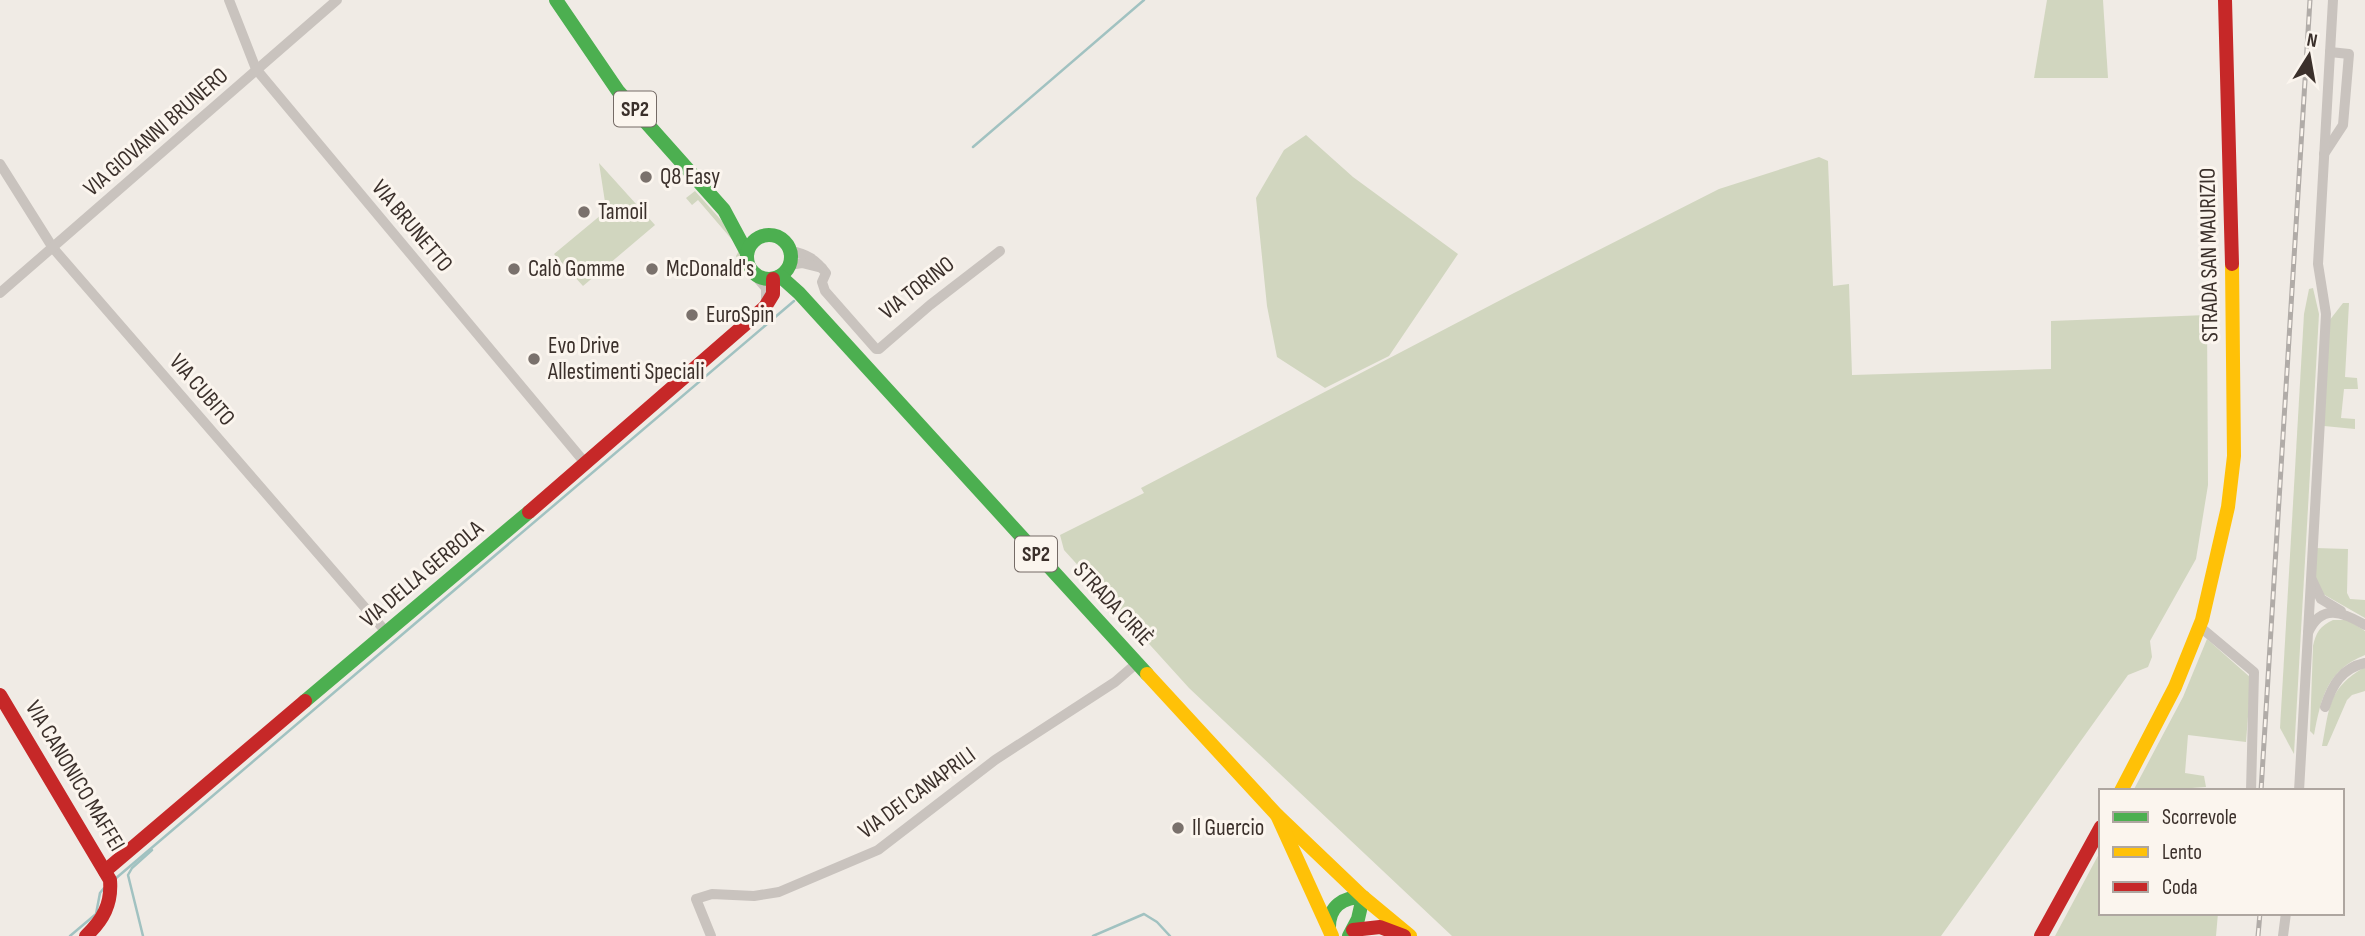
<svg xmlns="http://www.w3.org/2000/svg" width="2365" height="936" viewBox="0 0 2365 936" font-family="'Sofia Sans Condensed',sans-serif">
<style>
.green{fill:#d1d6bf}
.lines{fill:none;stroke-linecap:round;stroke-linejoin:round}
.stream{stroke:#a1c2c1;stroke-width:2.5}
.street{stroke:#c9c3be;stroke-width:10}
.fast{stroke:#4caf50;stroke-width:14}
.slow{stroke:#ffc107;stroke-width:14}
.jam{stroke:#c62828;stroke-width:14}
.rail-casing{stroke:#b1aca8;stroke-width:5}
.rail{stroke:#fbf5ee;stroke-width:2.5;stroke-dasharray:8;stroke-linecap:butt}
.poi-dot{fill:#7a716c;stroke:#fbf5ee;stroke-width:2.5}
.labels{text-anchor:middle;dominant-baseline:central;stroke-width:6;stroke-linejoin:round;paint-order:stroke}
.shield{fill:#fbf5ee;stroke:#756b66;stroke-width:2}
.shield-label{font-size:21px;font-weight:bold;fill:#3b302b}
.street-label{font-size:23px;fill:#3b302b;stroke:#fbf5ee}
.poi-label{font-size:23px;fill:#3b302b;stroke:#fbf5ee;text-anchor:start}
</style>
<rect width="100%" height="100%" fill="#f0ebe5"/>
<g class="green">
<polygon points="2047,0 2103,0 2108,78 2034,78"/>
<polygon points="1306,135 1353,177 1458,254 1389,356 1325,388 1277,357 1267,306 1256,198 1284,150"/>
<polygon points="1819,157 1828,161 1833,286 1849,284 1852,375 2051,369 2051,321 2207,315 2208,485 2196,559 2150,641 2152,657 2148,667 2128,675 1941,936 1452,936 1189,688 1064,550 1060,535 1144,493 1141,488 1514,293 1719,189"/>
<polygon points="599,163 655,225 583,286 554,254 601,215 605,202"/>
<polygon points="695,191 739,240 743,256 742,268 736,256 740,249 698,200 692,205 686,198"/>
<polygon points="2313,288 2319,314 2294,754 2280,728 2304,314 2309,289"/>
<polygon points="2343,303 2349,303 2345,377 2357,378 2358,389 2344,389 2341,418 2355,419 2355,429 2324,426 2329,321"/>
<polygon points="2315,548 2348,549 2347,593 2350,599 2365,600 2365,618 2323,594 2315,577"/>
<path d="M2333,620H2348L2365,631V655C2327,670 2321,698 2314,735L2310,731L2313,646C2316,632 2320,626 2333,620Z"/>
<polygon points="2207,639 2251,678 2246,742 2188,735 2185,773 2204,776 2206,787 2192,788 2192,791 2133,791 2183,697"/>
<path d="M2365,667V691L2352,695L2347,700L2327,746H2322C2330,707 2327,689 2365,667Z"/>
<polygon points="2101,850 2101,913 2218,913 2216,936 2055,936"/>
</g>
<g class="lines">
<g class="stream">
<polyline points="973,147 1144,0"/>
<polyline points="115,879 794,301"/>
<polyline points="70,936 96,914 100,893 104,888"/>
<polyline points="143,936 128,875 132,868 152,850"/>
<polyline points="1093,936 1144,914 1157,922 1170,936"/>
</g>
<g class="street">
<polyline points="229,0 256,69 586,464"/>
<polyline points="2324,154 2343,125 2349,54 2330,52"/>
<polyline points="0,164 53,248 387,633"/>
<path d="M790,251C807,254 815,259 826,273L822,282L825,291L876,349H879L930,305L1000,251"/>
<polyline points="789,265 802,263 822,268"/>
<polyline points="753,273 766,288 766,306"/>
<polyline points="0,293 337,0"/>
<polyline points="2312,580 2321,599 2341,611"/>
<polyline points="2199,626 2254,672 2251,791"/>
<polyline points="2308,633 2326,314 2318,264 2333,0"/>
<path d="M2325,707C2332,685 2342,668 2365,663"/>
<path d="M2299,791L2308,633C2321,603 2343,612 2365,625"/>
<polyline points="711,936 696,899 712,894 754,896 779,892 878,850 995,760 1115,682 1137,663"/>
<polyline points="2283,936 2286,913"/>
</g>
<g class="fast">
<polyline points="556,0 618,91 724,210 747,253"/>
<circle cx="769" cy="257" r="22"/>
<polyline points="780,276 799,293 1147,674"/>
<polyline points="305,701 529,512"/>
<path d="M1329,927C1329,906 1343,897 1363,897L1358,919L1349,936"/>
</g>
<g class="slow">
<polyline points="1147,674 1276,814 1363,897 1410,936"/>
<polyline points="2121,791 2175,687 2202,620 2228,507 2234,456 2232,264"/>
<polyline points="1277,815 1332,936"/>
</g>
<g class="jam">
<polyline points="2225,0 2232,264"/>
<polyline points="529,512 765,307 773,294 773,279"/>
<path d="M0,695L110,880C112,904 103,920 86,936"/>
<polyline points="105,871 305,701"/>
<polyline points="1353,930 1380,927 1404,936"/>
<polyline points="2041,936 2101,827"/>
</g>
<g class="rail-casing">
<g id="rail">
<polyline points="2261,791 2310,0"/>
<polyline points="2258,936 2260,913"/>
</g>
</g>
<use href="#rail" class="rail"/>
</g>
<g class="poi-dot">
<circle cx="646" cy="177" r="7"/>
<circle cx="584" cy="212" r="7"/>
<circle cx="514" cy="269" r="7"/>
<circle cx="652" cy="269" r="7"/>
<circle cx="692" cy="315" r="7"/>
<circle cx="534" cy="359" r="7"/>
<circle cx="1178" cy="828" r="7"/>
</g>
<g class="labels">
<g class="shield">
<rect x="614" y="91.5" width="42" height="35" rx="5"/>
<rect x="1015" y="536.5" width="42" height="35" rx="5"/>
</g>
<g class="shield-label">
<text x="635" y="109">SP2</text>
<text x="1036" y="554">SP2</text>
</g>
<g class="street-label">
<text transform="translate(156 132) rotate(-41)">VIA GIOVANNI BRUNERO</text>
<text transform="translate(412 226) rotate(50)">VIA BRUNETTO</text>
<text transform="translate(2209 255) rotate(-91)">STRADA SAN MAURIZIO</text>
<text transform="translate(917 288) rotate(-38)">VIA TORINO</text>
<text transform="translate(202 390) rotate(49)">VIA CUBITO</text>
<text transform="translate(422 574) rotate(-40)">VIA DELLA GERBOLA</text>
<text transform="translate(1113 604) rotate(47)">STRADA CIRIÈ</text>
<text transform="translate(75 776) rotate(59)">VIA CANONICO MAFFEI</text>
<text transform="translate(917 793) rotate(-36)">VIA DEI CANAPRILI</text>
</g>
<g class="poi-label">
<text x="660" y="177">Q8 Easy</text>
<text x="598" y="212">Tamoil</text>
<text x="528" y="269">Calò Gomme</text>
<text x="666" y="269">McDonald's</text>
<text x="706" y="315">EuroSpin</text>
<text x="548" y="346">Evo Drive<tspan x="548" dy="26">Allestimenti Speciali</tspan></text>
<text x="1192" y="828">Il Guercio</text>
</g>
</g>
<rect x="2099" y="789" width="245" height="126" fill="#fbf5ee" stroke="#aea6a0" stroke-width="2"/>
<rect x="2113" y="812" width="35" height="10" fill="#4caf50" stroke="#aea6a0" stroke-width="2"/>
<text x="2162" y="824" font-size="21" fill="#3b302b">Scorrevole</text>
<rect x="2113" y="847" width="35" height="10" fill="#ffc107" stroke="#aea6a0" stroke-width="2"/>
<text x="2162" y="859" font-size="21" fill="#3b302b">Lento</text>
<rect x="2113" y="882" width="35" height="10" fill="#c62828" stroke="#aea6a0" stroke-width="2"/>
<text x="2162" y="894" font-size="21" fill="#3b302b">Coda</text>
<g transform="translate(2309 56) rotate(11)" stroke="#fbf5ee" stroke-width="5" paint-order="stroke">
<path d="M0-5L12 26L0 18L-12 26Z" fill="#3b302b"/>
<text y="-10" font-size="19" font-weight="bold" text-anchor="middle" fill="#3b302b">N</text>
</g>
</svg>
